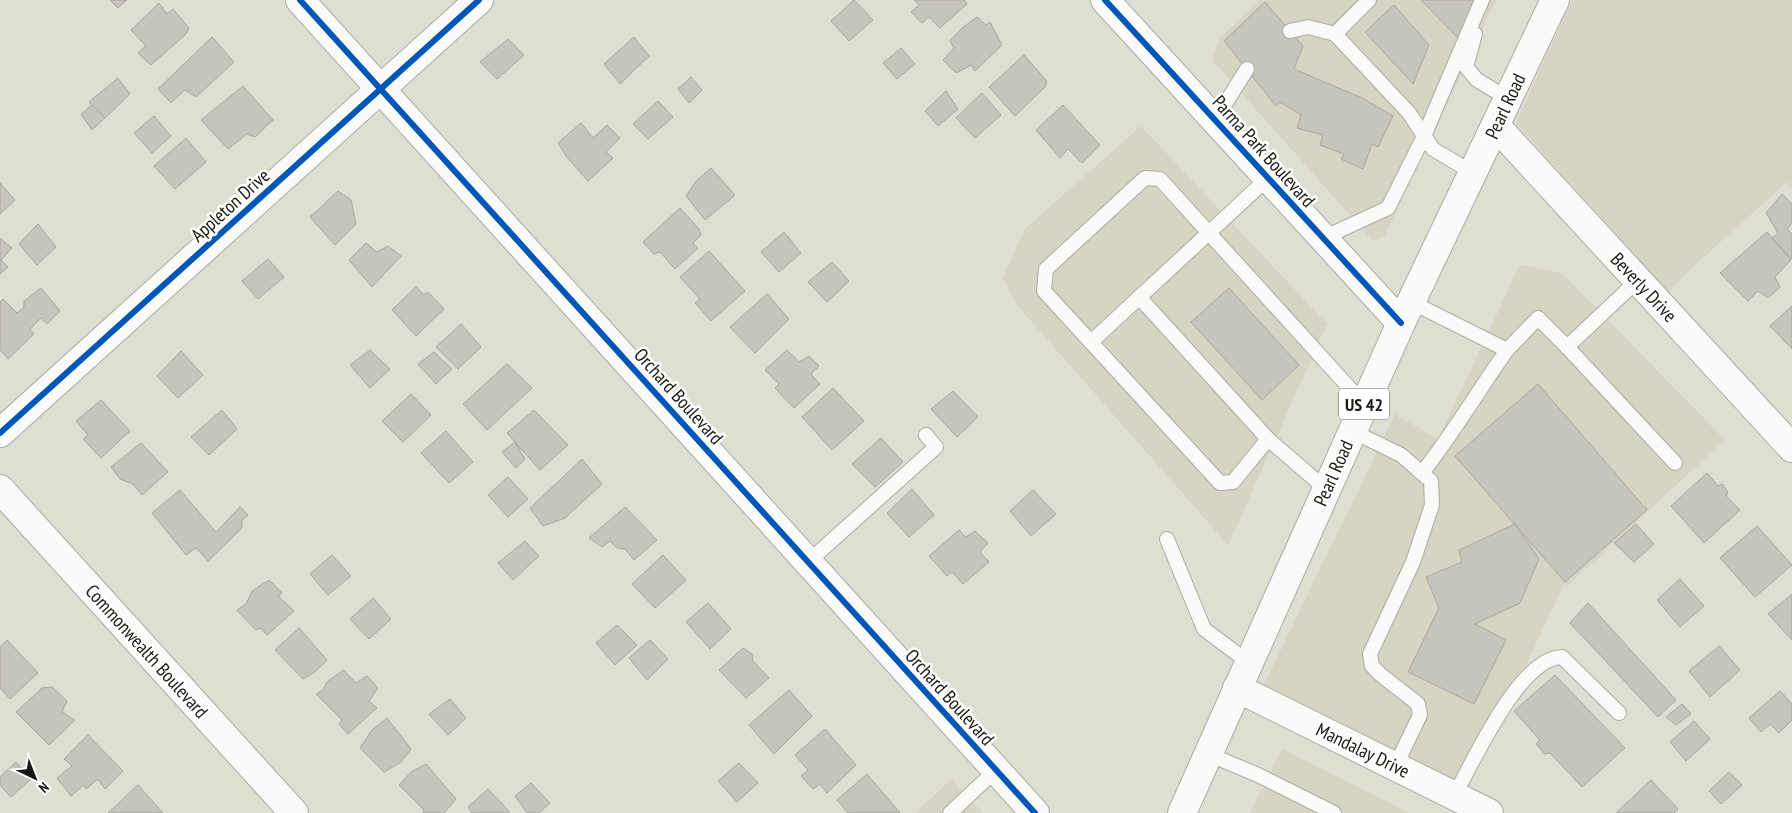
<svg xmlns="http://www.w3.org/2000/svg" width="1792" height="813" viewBox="0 0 1792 813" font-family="'PT Sans Narrow',sans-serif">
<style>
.built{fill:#d6d4c2}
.building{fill:#c6c5bc;stroke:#a7a69e}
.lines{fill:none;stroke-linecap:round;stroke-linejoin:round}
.lane-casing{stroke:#acaaa3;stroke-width:16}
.street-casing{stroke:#acaaa3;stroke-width:30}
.primary-casing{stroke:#acaaa3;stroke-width:30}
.lane{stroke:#fafaf8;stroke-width:14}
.street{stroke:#fafaf8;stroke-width:28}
.primary{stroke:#fafaf8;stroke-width:28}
.cycleway-casing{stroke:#fff;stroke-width:9}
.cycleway{stroke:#0057b8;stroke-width:6}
.labels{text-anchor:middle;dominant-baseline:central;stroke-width:5;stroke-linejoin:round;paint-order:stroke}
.shield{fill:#fff;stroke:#5e5d58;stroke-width:1}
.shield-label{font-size:18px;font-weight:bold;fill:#191811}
.street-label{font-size:19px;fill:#191811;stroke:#fff}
</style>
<rect width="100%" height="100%" fill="#dfded3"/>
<g class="built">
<polygon points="1261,0 1496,0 1385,235 1373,241 1212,60 1219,38"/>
<polygon points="1572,0 1792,0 1792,187 1787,182 1683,276 1669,293 1516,123"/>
<polygon points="1141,126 1327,324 1228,545 1017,305 1003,278 1025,229"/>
<polygon points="1520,265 1562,273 1725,440 1568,585 1565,583 1466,790 1262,689 1395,414 1438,439"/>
<polygon points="1282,749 1409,813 1250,813"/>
<polygon points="952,779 983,813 915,813"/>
</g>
<g class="building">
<polygon points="110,0 127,0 118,8"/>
<polygon points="854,0 873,20 849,41 831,21"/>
<polygon points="914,0 964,0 967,4 940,28 929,17 922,23 911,12 919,5"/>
<polygon points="1421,0 1485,0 1464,44"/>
<polygon points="1265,2 1303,46 1294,69 1362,98 1393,116 1378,147 1372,144 1363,169 1341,159 1344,154 1320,145 1323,135 1297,128 1301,115 1280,102 1276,106 1224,41"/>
<polygon points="159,3 167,14 173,9 189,28 185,35 151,65 138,53 146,46 131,30"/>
<polygon points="1394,5 1429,45 1413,84 1365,32"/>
<polygon points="977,17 986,25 990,22 1002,45 975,71 971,65 956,73 943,60 954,48 950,41 962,28"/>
<polygon points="212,37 234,62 196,97 185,90 171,103 158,89"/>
<polygon points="634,37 649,56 620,84 604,64"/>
<polygon points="508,39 524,55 497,79 480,62"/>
<polygon points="901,48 915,64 897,79 883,63"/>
<polygon points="1024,55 1046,80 1046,86 1015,116 989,87"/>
<polygon points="691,77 702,90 689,103 678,89"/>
<polygon points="118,78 130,94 105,118 89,102"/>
<polygon points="243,86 273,120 255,137 247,134 228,149 201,120"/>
<polygon points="946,91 958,109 938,126 925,111"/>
<polygon points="982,93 1001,115 975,138 956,118"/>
<polygon points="658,101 673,117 648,139 633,124"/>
<polygon points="92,105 105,118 92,130 81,114"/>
<polygon points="1063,105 1100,145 1082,163 1068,149 1060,158 1036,130"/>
<polygon points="154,116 171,136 152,153 134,133"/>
<polygon points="581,123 593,138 607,125 620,138 606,152 613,158 588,181 566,156 558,143"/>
<polygon points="186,138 206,162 175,189 154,166"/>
<polygon points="711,168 735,195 705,220 686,196 696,181"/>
<polygon points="0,183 15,200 0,214"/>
<polygon points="338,191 351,200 356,224 335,245 310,217"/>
<polygon points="1782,194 1792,204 1792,223 1787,229 1792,234 1792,259 1772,238 1778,233 1766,213"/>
<polygon points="680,208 699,229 701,235 693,243 698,248 675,269 660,252 654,254 643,242"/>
<polygon points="38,224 56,247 37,265 19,244"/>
<polygon points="784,232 801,253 779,272 761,252"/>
<polygon points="1767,232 1791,260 1775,277 1780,287 1768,298 1758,291 1748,301 1720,273"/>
<polygon points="0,238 12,248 1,260 8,267 0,274"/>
<polygon points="366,243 377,252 388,246 401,256 372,287 349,260"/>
<polygon points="709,251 745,291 711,321 695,303 700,299 680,277"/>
<polygon points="268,259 284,277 258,299 242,281"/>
<polygon points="832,262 849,281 827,302 808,282"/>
<polygon points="416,287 424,295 428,292 444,309 416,336 392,310"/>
<polygon points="41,288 60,311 47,324 41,318 30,329 34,334 8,359 0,350 0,302 3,299 17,313 24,307 24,301"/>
<polygon points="1229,288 1299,365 1262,400 1191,322"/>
<polygon points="767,294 789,319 755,353 730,327"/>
<polygon points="1792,306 1792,349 1770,326"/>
<polygon points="461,324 481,347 458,369 436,347"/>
<polygon points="370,350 390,369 370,388 350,365"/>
<polygon points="787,350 799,362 809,356 819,366 811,374 820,384 794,408 775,388 779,384 765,370"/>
<polygon points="181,351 203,375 178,398 157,376"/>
<polygon points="434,352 452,369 436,384 418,364"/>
<polygon points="507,364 532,388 487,430 463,404"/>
<polygon points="1538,384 1647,510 1565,582 1455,456"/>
<polygon points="833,388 864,421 832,450 802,417"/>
<polygon points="953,391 978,417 957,437 931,409"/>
<polygon points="411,394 431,415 403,442 382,421"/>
<polygon points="101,400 130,431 101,458 83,439 88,435 76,421"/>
<polygon points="222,410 237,429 209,455 191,437"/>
<polygon points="534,410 568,445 540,470 507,433"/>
<polygon points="446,431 473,462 449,483 421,453"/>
<polygon points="881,438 903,462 875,487 852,464"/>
<polygon points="515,442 525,459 516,468 502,452"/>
<polygon points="141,443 168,472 142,495 133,484 120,479 111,467"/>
<polygon points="582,459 602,484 565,518 543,526 530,508"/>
<polygon points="1707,473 1718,486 1722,484 1728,492 1726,496 1740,510 1704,543 1671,506"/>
<polygon points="508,477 528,499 508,517 488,495"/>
<polygon points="912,489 934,515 909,537 887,513"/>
<polygon points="180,490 216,532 240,507 248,515 242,520 242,528 208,561 196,548 186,555 152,513"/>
<polygon points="1033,490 1056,514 1031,536 1010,511"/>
<polygon points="625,507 657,540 634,560 625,549 617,548 610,541 602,547 589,538"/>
<polygon points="1515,524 1539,559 1520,603 1475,624 1506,640 1474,704 1408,672 1439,608 1426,577 1462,562 1459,550"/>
<polygon points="1636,524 1654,544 1634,562 1614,543"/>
<polygon points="1757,526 1792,565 1755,597 1720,558"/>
<polygon points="959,530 966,537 975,531 988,543 980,552 989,562 963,584 952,572 947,576 929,556"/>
<polygon points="525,541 539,556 513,580 498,563"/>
<polygon points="332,555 351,576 328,595 310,574"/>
<polygon points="663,555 686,580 655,608 632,584"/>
<polygon points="1680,579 1704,606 1680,627 1657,600"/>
<polygon points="269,580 282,593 278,596 294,611 267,635 261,628 256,630 237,610 246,604 252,591"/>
<polygon points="1792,594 1792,640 1768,614"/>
<polygon points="373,598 391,619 369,639 350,619"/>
<polygon points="708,603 731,629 710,649 686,622"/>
<polygon points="1588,603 1676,700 1658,717 1570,623"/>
<polygon points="617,625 637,645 615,665 596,643"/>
<polygon points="299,628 327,660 315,672 303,679 275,650"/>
<polygon points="7,640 38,673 10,699 0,688 0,647"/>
<polygon points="650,640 668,659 647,680 629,658"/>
<polygon points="1719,646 1740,670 1710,697 1689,671"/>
<polygon points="743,648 752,654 753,661 769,678 746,698 719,670"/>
<polygon points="343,670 356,683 367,676 378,688 369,701 377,708 348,734 339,724 342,720 316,694 323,690 327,682"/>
<polygon points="1555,675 1625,748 1582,787 1550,753 1545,754 1536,744 1540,740 1514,711"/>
<polygon points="52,687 67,701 62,712 75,720 49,745 16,712 42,688"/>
<polygon points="789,690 812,716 774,754 749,725"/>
<polygon points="1780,691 1792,704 1792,720 1779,733 1770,724 1761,732 1749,718"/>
<polygon points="450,699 466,718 448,735 429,714"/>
<polygon points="1682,704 1691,714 1676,725 1666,717"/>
<polygon points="387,718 411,749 401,762 384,772 360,748 372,730"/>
<polygon points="1694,721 1710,739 1686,761 1670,742"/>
<polygon points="825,729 856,765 827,793 820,784 813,789 801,776 808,770 795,755"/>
<polygon points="88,735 123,771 105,789 98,779 86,789 84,785 71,796 57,778 72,766 64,759"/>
<polygon points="16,762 31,779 11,797 0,785 0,777"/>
<polygon points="739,763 758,783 737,802 718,781"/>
<polygon points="426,764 456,799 444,813 423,813 424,810 399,785 411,772"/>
<polygon points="1729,772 1742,785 1721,804 1709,791"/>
<polygon points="867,774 900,813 848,813 837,800"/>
<polygon points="1651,780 1678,809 1674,813 1616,813"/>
<polygon points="531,783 550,803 539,813 527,813 515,796"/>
<polygon points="138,785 163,813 108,813"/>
<polygon points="488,789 509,811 508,813 472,813 468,807"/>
</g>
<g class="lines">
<g class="lane-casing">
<g id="lane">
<polyline points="1369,0 1335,34 1409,113 1433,149 1473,173"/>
<polyline points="1290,31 1308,27 1335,34"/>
<polyline points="1475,34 1466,67 1477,80 1509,99"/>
<polyline points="1215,120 1247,69"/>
<polyline points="1323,238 1388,208 1424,136 1482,0"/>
<polyline points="1139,297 1268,439 1326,489"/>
<polyline points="1411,302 1507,350 1538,318 1567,347 1638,280"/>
<polyline points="1091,342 1268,178"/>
<polyline points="1567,347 1675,463"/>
<polyline points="1352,431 1401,455 1431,481 1432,505 1413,562 1370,654 1372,666 1381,675 1418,704 1420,715 1395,767"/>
<polyline points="1268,439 1233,482 1220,483 1044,291 1046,269 1145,178 1160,179 1364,404"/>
<path d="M1422,473C1453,434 1478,391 1507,350"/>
<polyline points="1167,539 1204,629 1248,662"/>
<polyline points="808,562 936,447 926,435"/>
<polyline points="1208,754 1258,775 1334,813"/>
<path d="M1454,796C1474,761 1519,658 1562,657L1619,713"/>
<polyline points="950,813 996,770"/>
</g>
</g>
<g class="street-casing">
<g id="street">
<polyline points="300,0 1035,813"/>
<polyline points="1105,0 1401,323"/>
<polyline points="1496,126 1792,448"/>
<polyline points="0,433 479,0"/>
<polyline points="0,489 294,813"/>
<polyline points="1237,688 1489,813"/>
</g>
</g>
<g class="primary-casing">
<polyline id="primary" points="1182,813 1401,323 1555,0"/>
</g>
<use href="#lane" class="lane"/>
<use href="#street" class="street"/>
<use href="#primary" class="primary"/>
<g class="cycleway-casing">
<g id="cycleway">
<polyline points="300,0 1035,813"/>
<polyline points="1105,0 1401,323"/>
<polyline points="0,433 479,0"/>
</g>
</g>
<use href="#cycleway" class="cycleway"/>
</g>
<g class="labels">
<rect class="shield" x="1339" y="388.5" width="50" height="31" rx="4"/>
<g class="shield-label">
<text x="1364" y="404">US 42</text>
</g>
<g class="street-label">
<text transform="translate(1505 106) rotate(-65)">Pearl Road</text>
<text transform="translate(1264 151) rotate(48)">Parma Park Boulevard</text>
<text transform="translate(230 205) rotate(-42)">Appleton Drive</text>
<text transform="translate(1644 287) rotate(47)">Beverly Drive</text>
<text transform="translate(679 396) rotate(48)">Orchard Boulevard</text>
<text transform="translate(1333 473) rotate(-66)">Pearl Road</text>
<text transform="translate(147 651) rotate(48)">Commonwealth Boulevard</text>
<text transform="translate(950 697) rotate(48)">Orchard Boulevard</text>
<text transform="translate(1363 750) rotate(26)">Mandalay Drive</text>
</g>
</g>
<g transform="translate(35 778) rotate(137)" stroke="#ffffff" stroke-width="4" paint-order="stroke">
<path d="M0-4L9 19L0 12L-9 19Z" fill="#191811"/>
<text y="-8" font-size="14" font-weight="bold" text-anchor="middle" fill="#191811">N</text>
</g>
</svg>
